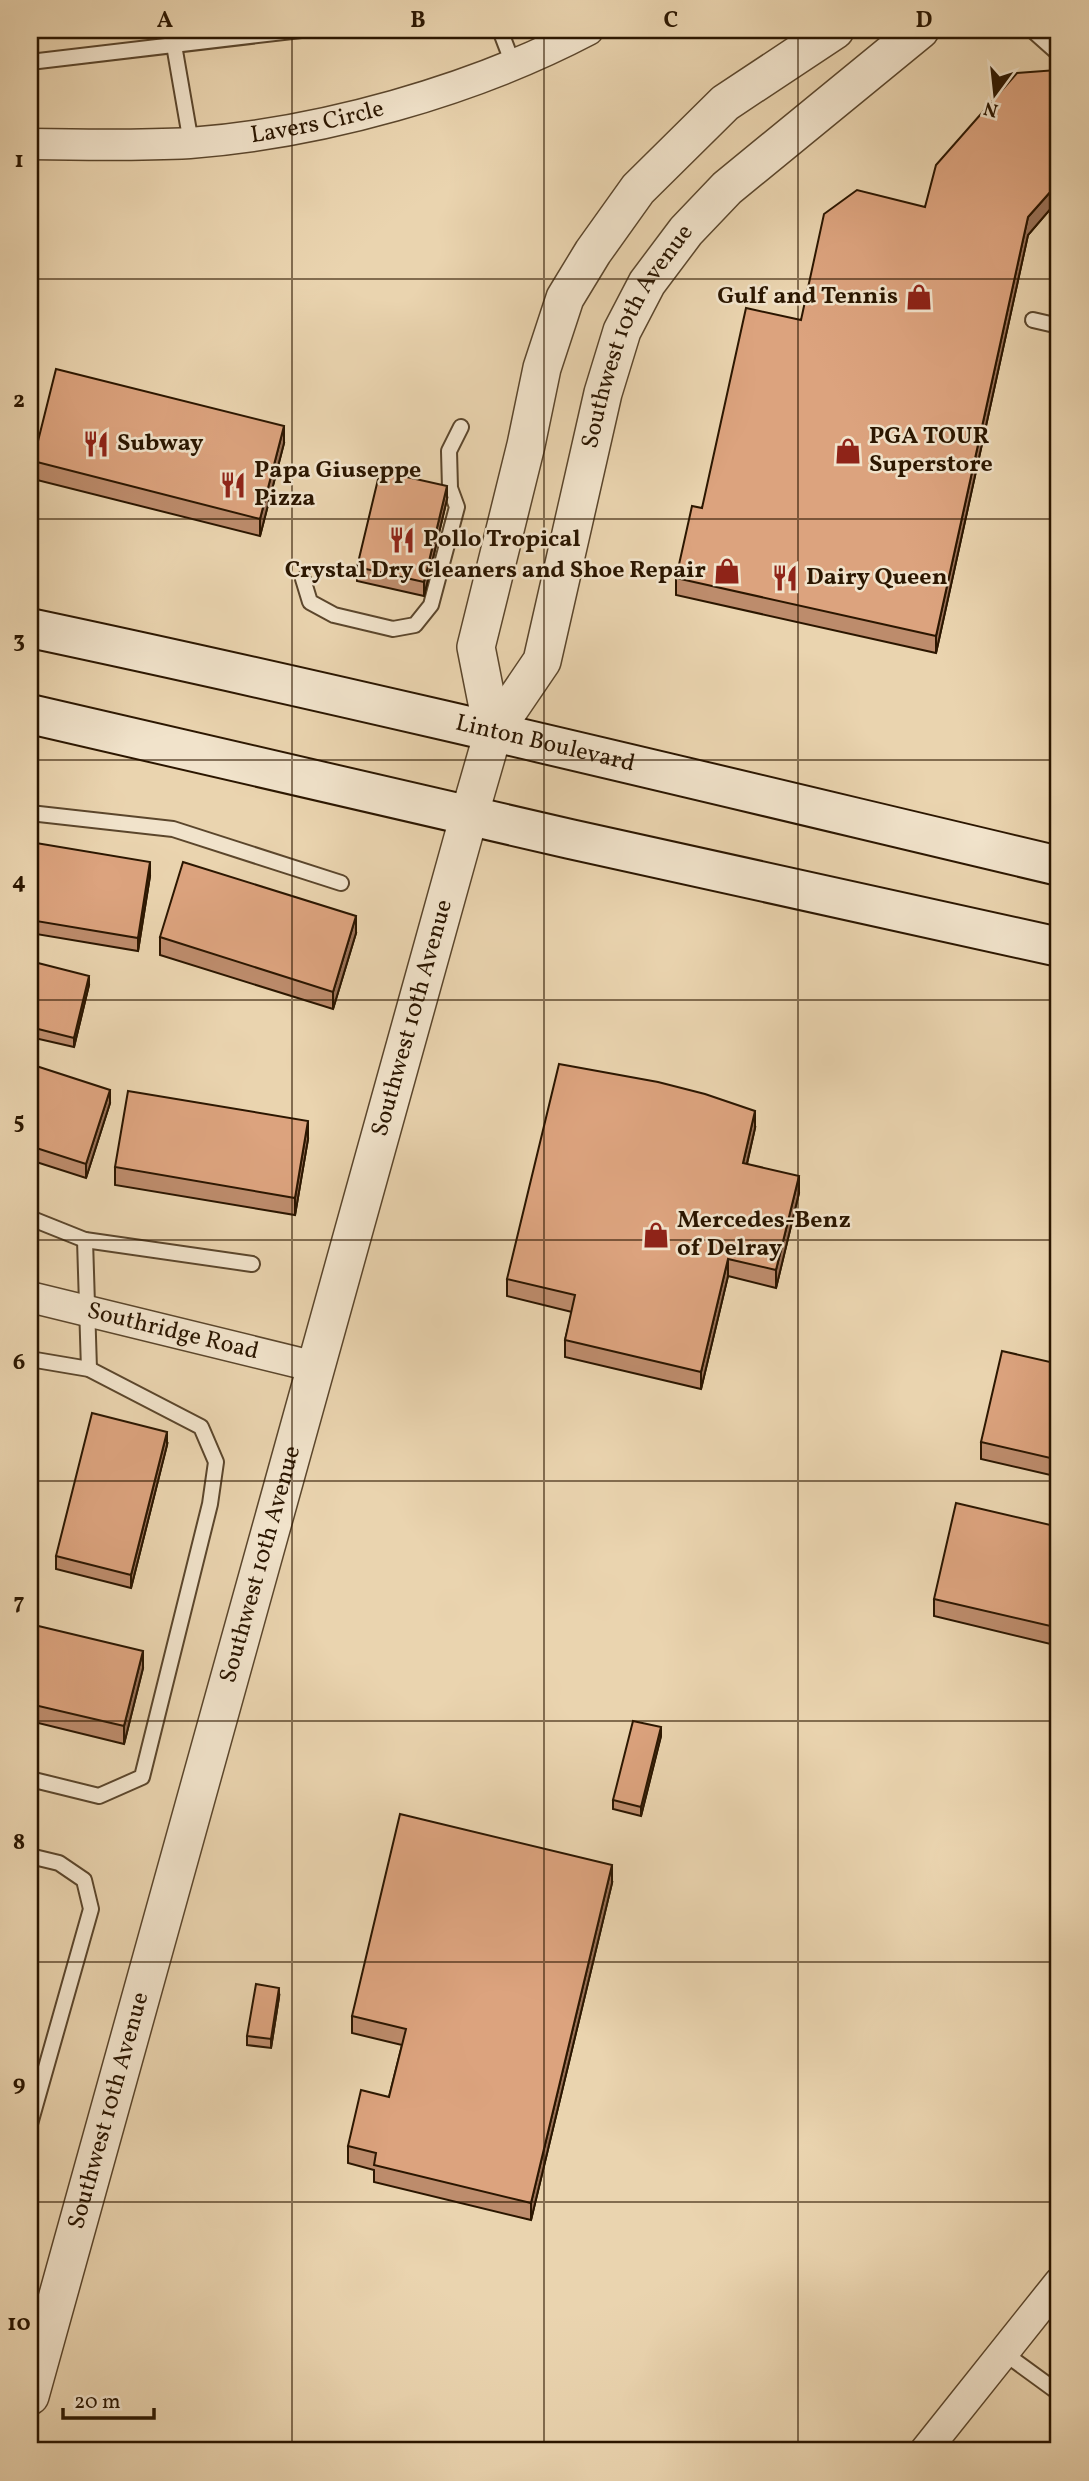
<svg xmlns="http://www.w3.org/2000/svg" width="1089" height="2481" viewBox="0 0 1089 2481" font-family="Vollkorn,serif">
<style>
.lines{fill:none;stroke-linecap:round;stroke-linejoin:round}
.service-casing{stroke:#5b462c;stroke-width:18}
.minor-casing{stroke:#5b462c;stroke-width:33}
.tertiary-casing{stroke:#5b462c;stroke-width:40}
.secondary-casing{stroke:#2b1600;stroke-width:42}
.service{stroke:#f1e3cb;stroke-width:14}
.minor{stroke:#f1e3cb;stroke-width:30}
.tertiary{stroke:#f1e3cb;stroke-width:37}
.secondary{stroke:#f1e3cb;stroke-width:38}
.wall{fill:#bd8c6c;stroke:#2b1600;stroke-width:2}
.shaded-wall{fill:#9a7258;stroke:#2b1600;stroke-width:2}
.building{fill:#dca37e;stroke:#2b1600;stroke-width:2}
.grid{fill:none;stroke:#2b1600;stroke-width:2;stroke-opacity:0.55}
.labels{text-anchor:middle;dominant-baseline:central;stroke-width:5;stroke-linejoin:round;paint-order:stroke}
.street-label{font-size:24px;fill:#2b1600;stroke:#f1e3cb}
.poi-label{font-size:24px;font-weight:bold;fill:#2b1600;stroke:#f1e3cb;text-anchor:start}
.neatline{fill:none;stroke:#2b1600;stroke-width:2.5}
.grid-label{font-size:23px;text-anchor:middle;font-weight:bold;fill:#2b1600}
</style>
<rect width="100%" height="100%" fill="#ead4af"/>
<filter id="stains"><feTurbulence type="fractalNoise" baseFrequency=".00286" numOctaves="4"/><feColorMatrix values="0 0 0 0 .2 0 0 0 0 .09 0 0 0 0 .02 0 0 0 .5 -.17"/></filter>
<radialGradient id="worn" r=".72"><stop offset=".6" stop-color="#630" stop-opacity="0"/><stop offset="1" stop-color="#630" stop-opacity=".3"/></radialGradient>
<g class="lines">
<g class="service-casing">
<g id="service">
<polyline points="500,30 513,64"/>
<polyline points="1032,30 1059,54"/>
<polyline points="174,45 191,143"/>
<polyline points="30,62 301,30"/>
<polyline points="1033,320 1059,326"/>
<polyline points="303,579 310,602 334,615 393,629 415,625 431,605 457,507 450,488 449,451 461,427"/>
<polyline points="30,813 173,829 341,883"/>
<polyline points="30,1218 85,1240 252,1264"/>
<polyline points="85,1240 89,1369"/>
<polyline points="30,1359 89,1369 201,1427 216,1462 210,1504 142,1777 99,1796 30,1779"/>
<polyline points="30,1856 59,1863 84,1880 91,1909 30,2124"/>
<polyline points="1004,2353 1059,2393"/>
</g>
</g>
<g class="minor-casing">
<g id="minor">
<path id="s1" d="M30,144C83,145 136,146 190,143C321,133 472,91 588,30"/>
<path id="s2" d="M30,1297L316,1367"/>
<polyline points="925,2451 1059,2283"/>
</g>
</g>
<g class="tertiary-casing">
<g id="tertiary">
<polyline points="493,733 476,647 526,445 542,368 565,298 593,252 638,189 725,103 835,30"/>
<path id="s3" d="M30,2396L469,816L493,733L542,661L603,393L622,331L647,283L686,231L727,188L920,30"/>
</g>
</g>
<g class="secondary-casing">
<g id="secondary">
<path id="s4" d="M30,628C374,701 717,785 1059,866"/>
<polyline points="30,714 570,839 1059,947"/>
</g>
</g>
<use href="#service" class="service"/>
<use href="#minor" class="minor"/>
<use href="#tertiary" class="tertiary"/>
<use href="#secondary" class="secondary"/>
</g>
<g class="wall">
<polygon points="1059,72 1059,199 1028,235 936,653 676,595 676,578 702,508 801,320 925,207"/>
<polygon points="284,443 260,536 33,479 33,461"/>
<polygon points="447,499 424,596 357,581 357,567"/>
<polygon points="30,842 150,876 138,951 30,933"/>
<polygon points="356,933 333,1009 160,955 160,937"/>
<polygon points="30,979 89,985 74,1047 30,1037"/>
<polygon points="30,1064 110,1103 86,1178 30,1160"/>
<polygon points="755,1128 747,1164 799,1193 776,1288 728,1276 701,1389 565,1357 565,1340 572,1312 507,1296 507,1279"/>
<polygon points="308,1139 295,1215 115,1185 115,1167"/>
<polygon points="1059,1364 1059,1477 981,1459 981,1442"/>
<polygon points="167,1445 131,1588 56,1569 56,1556"/>
<polygon points="1059,1527 1059,1646 934,1616 934,1599"/>
<polygon points="30,1624 143,1668 124,1744 30,1721"/>
<polygon points="661,1736 641,1816 613,1809 613,1800"/>
<polygon points="612,1883 531,2220 374,2182 374,2170 348,2163 348,2146 389,2097 402,2045 352,2033 352,2016"/>
<polygon points="279,1997 271,2048 247,2045 247,2036"/>
</g>
<g class="shaded-wall">
<polygon points="1059,182 1059,199 1028,235 936,653 936,636 1028,217"/>
<polygon points="284,426 284,443 260,536 260,519"/>
<polygon points="447,486 447,499 424,596 424,582"/>
<polygon points="150,862 150,876 138,951 138,938"/>
<polygon points="356,916 356,933 333,1009 333,992"/>
<polygon points="89,976 89,985 74,1047 74,1038"/>
<polygon points="110,1090 110,1103 86,1178 86,1164"/>
<polygon points="755,1111 755,1128 743,1180 743,1163"/>
<polygon points="308,1121 308,1139 295,1215 295,1198"/>
<polygon points="799,1176 799,1193 776,1288 776,1270"/>
<polygon points="728,1259 728,1276 701,1389 701,1372"/>
<polygon points="37,1409 37,1422 30,1449 30,1436"/>
<polygon points="167,1432 167,1445 131,1588 131,1575"/>
<polygon points="143,1651 143,1668 124,1744 124,1726"/>
<polygon points="661,1727 661,1736 641,1816 641,1807"/>
<polygon points="612,1865 612,1883 531,2220 531,2203"/>
<polygon points="279,1988 279,1997 271,2048 271,2039"/>
</g>
<g class="building">
<polygon points="1057,70 1059,72 1059,182 1028,217 936,636 676,578 692,506 702,508 746,308 801,320 824,214 857,190 925,207 936,165 1017,73"/>
<polygon points="56,369 284,426 260,519 33,461"/>
<polygon points="380,471 447,486 424,582 357,567"/>
<polygon points="30,842 150,862 138,938 30,920"/>
<polygon points="183,862 356,916 333,992 160,937"/>
<polygon points="34,962 89,976 74,1038 30,1027 30,979"/>
<polygon points="30,1064 110,1090 86,1164 30,1146"/>
<polygon points="559,1064 658,1082 705,1094 755,1111 743,1163 799,1176 776,1270 728,1259 701,1372 565,1340 575,1295 507,1279"/>
<polygon points="128,1091 308,1121 295,1198 115,1167"/>
<polygon points="1002,1351 1059,1364 1059,1460 981,1442"/>
<polygon points="30,1407 37,1409 30,1436"/>
<polygon points="92,1413 167,1432 131,1575 56,1556"/>
<polygon points="956,1503 1059,1527 1059,1628 934,1599"/>
<polygon points="30,1624 143,1651 124,1726 30,1704"/>
<polygon points="633,1721 661,1727 641,1807 613,1800"/>
<polygon points="400,1814 612,1865 531,2203 374,2165 376,2153 348,2146 361,2090 389,2097 406,2029 352,2016"/>
<polygon points="256,1984 279,1988 271,2039 247,2036"/>
</g>
<path class="grid" d="M292,30V2451M544,30V2451M798,30V2451M30,279H1059M30,519H1059M30,760H1059M30,1000H1059M30,1240H1059M30,1481H1059M30,1721H1059M30,1962H1059M30,2202H1059"/>
<defs>
<g id="shop-bare" transform="scale(2.1)"><path d="M-5-2.5h2.3a2.7 3.5 0 0 1 5.4 0H5L5.5 6h-11ZM-1.5-2.5h3a1.5 2.3 0 0 0-3 0Z" fill="#8f2418" stroke="#f1e3cb" stroke-width="2.5" paint-order="stroke"/></g>
<g id="restaurant-bare" transform="scale(2.1)"><path d="M-5-6h1v4h1v-4h1v4h1v-4h1v5L-1.5 .5V6h-2V.5L-5-1ZM5-6V6H3V1.5H1.5Q1.5-4 5-6Z" fill="#8f2418" stroke="#f1e3cb" stroke-width="2.5" paint-order="stroke"/></g>
</defs>
<g fill-rule="evenodd">
<use href="#shop-bare" x="919" y="297"/>
<use href="#restaurant-bare" x="96" y="444"/>
<use href="#shop-bare" x="848" y="451"/>
<use href="#restaurant-bare" x="233" y="485"/>
<use href="#restaurant-bare" x="402" y="540"/>
<use href="#shop-bare" x="727" y="571"/>
<use href="#restaurant-bare" x="785" y="578"/>
<use href="#shop-bare" x="656" y="1235"/>
</g>
<g class="labels">
<g class="street-label">
<text stroke="none"><textPath href="#s1" startOffset="289">Lavers Circle</textPath></text>
<text stroke="none"><textPath href="#s3" startOffset="2154">Southwest 10th Avenue</textPath></text>
<text stroke="none"><textPath href="#s4" startOffset="528">Linton Boulevard</textPath></text>
<text stroke="none"><textPath href="#s3" startOffset="1430">Southwest 10th Avenue</textPath></text>
<text stroke="none"><textPath href="#s2" startOffset="147">Southridge Road</textPath></text>
<text stroke="none"><textPath href="#s3" startOffset="863">Southwest 10th Avenue</textPath></text>
<text stroke="none"><textPath href="#s3" startOffset="296">Southwest 10th Avenue</textPath></text>
</g>
<g class="poi-label">
<text x="898" y="297" text-anchor="end">Gulf and Tennis</text>
<text x="869" y="437">PGA TOUR<tspan x="869" dy="28">Superstore</tspan></text>
<text x="117" y="444">Subway</text>
<text x="254" y="471">Papa Giuseppe<tspan x="254" dy="28">Pizza</tspan></text>
<text x="423" y="540">Pollo Tropical</text>
<text x="706" y="571" text-anchor="end">Crystal Dry Cleaners and Shoe Repair</text>
<text x="806" y="578">Dairy Queen</text>
<text x="677" y="1221">Mercedes-Benz<tspan x="677" dy="28">of Delray</tspan></text>
</g>
</g>
<rect width="1089" height="2481" fill="none" stroke="#ead4af" stroke-width="77"/>
<g transform="translate(995 94) rotate(195)" stroke="#f1e3cb" stroke-width="5" paint-order="stroke">
<path d="M0-5L12 26L0 18L-12 26Z" fill="#2b1600"/>
<text y="-10" font-size="19" font-weight="bold" text-anchor="middle" fill="#2b1600">N</text>
</g>
<path d="M63 2408v10h91v-10" fill="none" stroke="#2b1600" stroke-width="3.5"/>
<text x="74" y="2408" font-size="21" fill="#2b1600" stroke="#f1e3cb" stroke-width="5" paint-order="stroke">20 m</text>
<rect x="38" y="38" width="1012" height="2404" class="neatline"/>
<g class="grid-label">
<text x="165" y="27">A</text>
<text x="418" y="27">B</text>
<text x="671" y="27">C</text>
<text x="924" y="27">D</text>
<text x="19" y="167">1</text>
<text x="19" y="407">2</text>
<text x="19" y="647">3</text>
<text x="19" y="888">4</text>
<text x="19" y="1128">5</text>
<text x="19" y="1369">6</text>
<text x="19" y="1609">7</text>
<text x="19" y="1849">8</text>
<text x="19" y="2090">9</text>
<text x="19" y="2330">10</text>
</g>
<rect width="100%" height="100%" filter="url(#stains)"/>
<rect width="100%" height="100%" fill="url(#worn)"/>
</svg>
